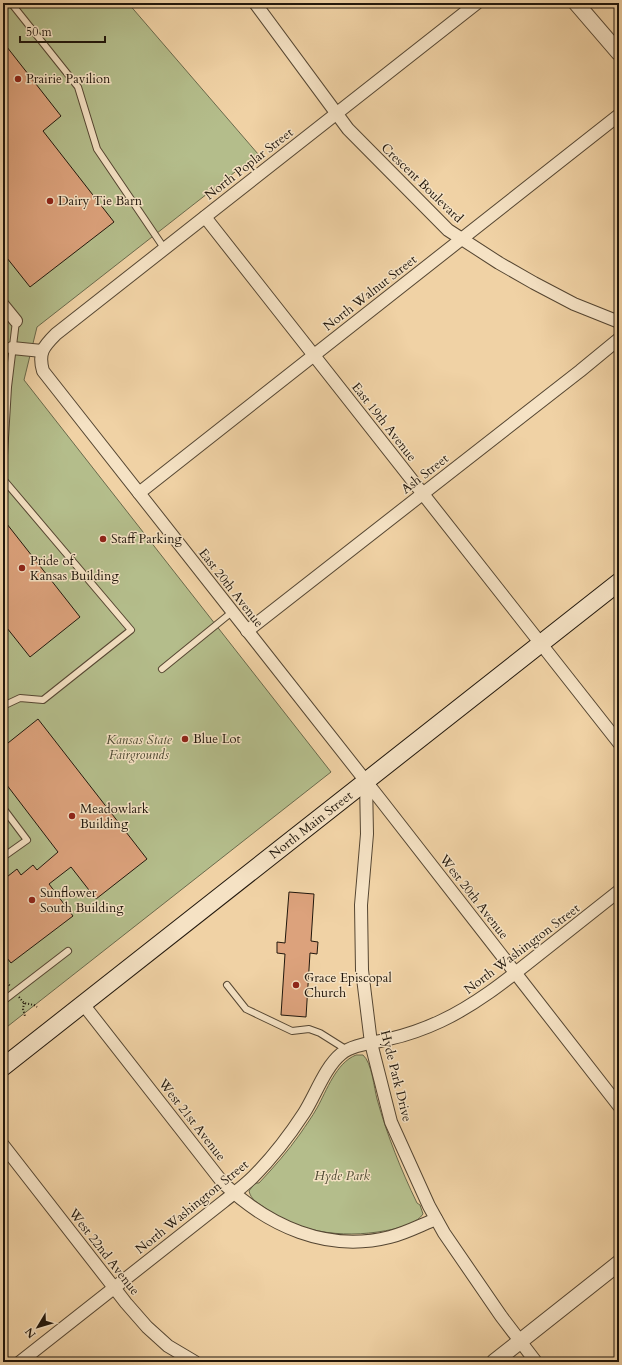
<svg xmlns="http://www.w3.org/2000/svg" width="622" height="1365" viewBox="0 0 622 1365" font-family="Cardo,serif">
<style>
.green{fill:#b4bd8b;stroke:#6a6a4c}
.building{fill:#dca27c;stroke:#21170c}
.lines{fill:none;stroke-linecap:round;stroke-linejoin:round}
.service-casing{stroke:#554632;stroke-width:8}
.minor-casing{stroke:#554632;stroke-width:14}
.tertiary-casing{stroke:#554632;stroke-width:17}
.secondary-casing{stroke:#21170c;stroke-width:19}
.path{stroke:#21170c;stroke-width:2;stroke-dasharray:1 2;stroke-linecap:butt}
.service{stroke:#f5e2c4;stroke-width:6}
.minor{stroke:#f5e2c4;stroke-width:12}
.tertiary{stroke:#f5e2c4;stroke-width:15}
.secondary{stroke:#f5e2c4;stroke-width:17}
.poi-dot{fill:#8f2418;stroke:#f5e2c4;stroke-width:1.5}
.labels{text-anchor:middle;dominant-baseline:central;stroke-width:3;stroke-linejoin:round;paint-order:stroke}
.poi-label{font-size:13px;fill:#21170c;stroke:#f5e2c4;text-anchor:start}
.street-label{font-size:13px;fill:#21170c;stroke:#f5e2c4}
.park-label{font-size:13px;font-style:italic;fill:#4d4932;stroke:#f5e2c4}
</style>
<rect width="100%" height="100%" fill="#f0d2a5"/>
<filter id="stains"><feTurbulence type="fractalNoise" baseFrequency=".005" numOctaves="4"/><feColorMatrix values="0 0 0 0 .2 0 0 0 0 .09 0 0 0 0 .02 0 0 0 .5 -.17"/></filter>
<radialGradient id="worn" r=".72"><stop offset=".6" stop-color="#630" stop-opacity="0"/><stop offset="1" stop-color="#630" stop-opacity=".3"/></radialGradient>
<g class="green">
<polygon points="3,3 128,3 258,154 37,327 24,380 331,772 3,1030"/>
<path d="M356,1055H363C372,1063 374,1088 377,1099C387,1135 401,1170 417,1203L420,1205L423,1214C417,1223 404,1226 394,1229C349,1239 303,1235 265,1208C258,1203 251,1200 249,1191L255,1183H259C274,1167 288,1151 300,1134C306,1125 312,1117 317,1108C327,1090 336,1063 356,1055Z"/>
</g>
<g class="building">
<polygon points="3,42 61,116 43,131 114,222 30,287 3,253"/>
<polygon points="3,519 80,617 30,657 3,623"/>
<polygon points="38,719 147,859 96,899 71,867 49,884 73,916 11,963 3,953 3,880 17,869 21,875 33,865 37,870 58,852 3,780 3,747"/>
<polygon points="289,892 314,894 311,941 318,942 317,954 310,953 306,1017 281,1015 285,954 277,953 277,942 285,943"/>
</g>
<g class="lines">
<g class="service-casing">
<g id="service">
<polyline points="11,3 78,87 97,149 164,248"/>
<polyline points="3,472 8,387 16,321"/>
<polyline points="3,479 131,630 43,700 20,698 3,706"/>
<polyline points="162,669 232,612"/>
<polyline points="3,808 27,840 3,857"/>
<polyline points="227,985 246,1009 292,1031 309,1029 320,1033 347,1050"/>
<polyline points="3,1001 68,951"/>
</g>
</g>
<g class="minor-casing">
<g id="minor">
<polyline points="255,3 348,129 448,230 499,263 534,283 574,304 619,322"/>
<path d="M477,3L56,334C43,347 38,353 43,371L383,803L619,1106"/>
<polyline points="205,217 619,743"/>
<polyline points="3,305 16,321"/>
<polyline points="12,348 42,351"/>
<polyline points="139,493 619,115"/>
<polyline points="247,631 580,371 619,339"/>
<polyline points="366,781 367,834 361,905 362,970 371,1043 391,1122 429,1206 444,1233 501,1316 536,1362"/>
<path d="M83,1004L223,1183C268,1226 327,1253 390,1237C406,1233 421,1225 436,1219"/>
<polyline points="3,1145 126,1303 147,1327 168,1346 195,1362"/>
<path d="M20,1362L223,1202C233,1194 244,1186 253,1177C272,1158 289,1136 304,1113C315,1096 325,1067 341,1054C353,1044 374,1043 389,1039C407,1035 424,1029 441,1021C475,1005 504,982 533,959C562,936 590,914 619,891"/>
</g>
</g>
<g class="tertiary-casing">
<g id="tertiary">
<polyline points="576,3 619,53"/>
<polyline points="494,1362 619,1263"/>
</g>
</g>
<g class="secondary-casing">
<polyline id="secondary" points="3,1067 619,582"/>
</g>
<g class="path">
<polyline points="3,978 10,986"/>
<polyline points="19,997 24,1003 34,1005 37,1007"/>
<polyline points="24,1003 23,1009 25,1016"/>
</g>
<use href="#service" class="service"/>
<use href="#minor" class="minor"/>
<use href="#tertiary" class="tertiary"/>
<use href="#secondary" class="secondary"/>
</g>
<g class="poi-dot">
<circle cx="18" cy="79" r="4"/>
<circle cx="50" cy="201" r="4"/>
<circle cx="103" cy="539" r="4"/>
<circle cx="22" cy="568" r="4"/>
<circle cx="185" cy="739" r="4"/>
<circle cx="72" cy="816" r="4"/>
<circle cx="32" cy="900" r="4"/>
<circle cx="296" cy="985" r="4"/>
</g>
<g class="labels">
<g class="poi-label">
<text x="26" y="79">Prairie Pavilion</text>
<text x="58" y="201">Dairy Tie Barn</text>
<text x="111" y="539">Staff Parking</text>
<text x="30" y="561">Pride of<tspan x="30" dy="15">Kansas Building</tspan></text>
<text x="193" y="739">Blue Lot</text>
<text x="80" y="809">Meadowlark<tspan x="80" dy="15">Building</tspan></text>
<text x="40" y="893">Sunflower<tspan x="40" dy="15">South Building</tspan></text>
<text x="304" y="978">Grace Episcopal<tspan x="304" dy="15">Church</tspan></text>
</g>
<g class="street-label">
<text transform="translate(249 164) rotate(-38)">North Poplar Street</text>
<text transform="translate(422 183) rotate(44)">Crescent Boulevard</text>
<text transform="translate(370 293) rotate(-38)">North Walnut Street</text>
<text transform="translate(384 422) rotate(52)">East 19th Avenue</text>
<text transform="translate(425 474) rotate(-38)">Ash Street</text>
<text transform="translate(231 588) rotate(52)">East 20th Avenue</text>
<text transform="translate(311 825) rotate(-38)">North Main Street</text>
<text transform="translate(474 897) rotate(52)">West 20th Avenue</text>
<text transform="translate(522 949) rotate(-37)">North Washington Street</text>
<text transform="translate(396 1076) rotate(76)">Hyde Park Drive</text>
<text transform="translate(192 1120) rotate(52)">West 21st Avenue</text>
<text transform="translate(192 1207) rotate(-39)">North Washington Street</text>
<text transform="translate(104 1252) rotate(52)">West 22nd Avenue</text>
</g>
<g class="park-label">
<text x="139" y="740">Kansas State<tspan x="139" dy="15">Fairgrounds</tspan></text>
<text x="342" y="1176">Hyde Park</text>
</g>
</g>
<rect width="622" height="1365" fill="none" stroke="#f0d2a5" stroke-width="16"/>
<rect x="4" y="4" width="614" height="1357" fill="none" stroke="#21170c" stroke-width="2"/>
<rect x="8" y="8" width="606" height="1349" fill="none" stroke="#21170c"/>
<g transform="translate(38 1327) rotate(232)" stroke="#f5e2c4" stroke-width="3" paint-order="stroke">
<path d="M0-3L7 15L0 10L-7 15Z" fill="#21170c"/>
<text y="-6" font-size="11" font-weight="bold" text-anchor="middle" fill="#21170c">N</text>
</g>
<path d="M20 36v6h85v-6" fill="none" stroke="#21170c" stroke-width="2"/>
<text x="26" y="36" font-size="12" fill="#21170c" stroke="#f5e2c4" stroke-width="3" paint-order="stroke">50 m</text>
<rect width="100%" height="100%" filter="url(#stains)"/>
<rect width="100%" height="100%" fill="url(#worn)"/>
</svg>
